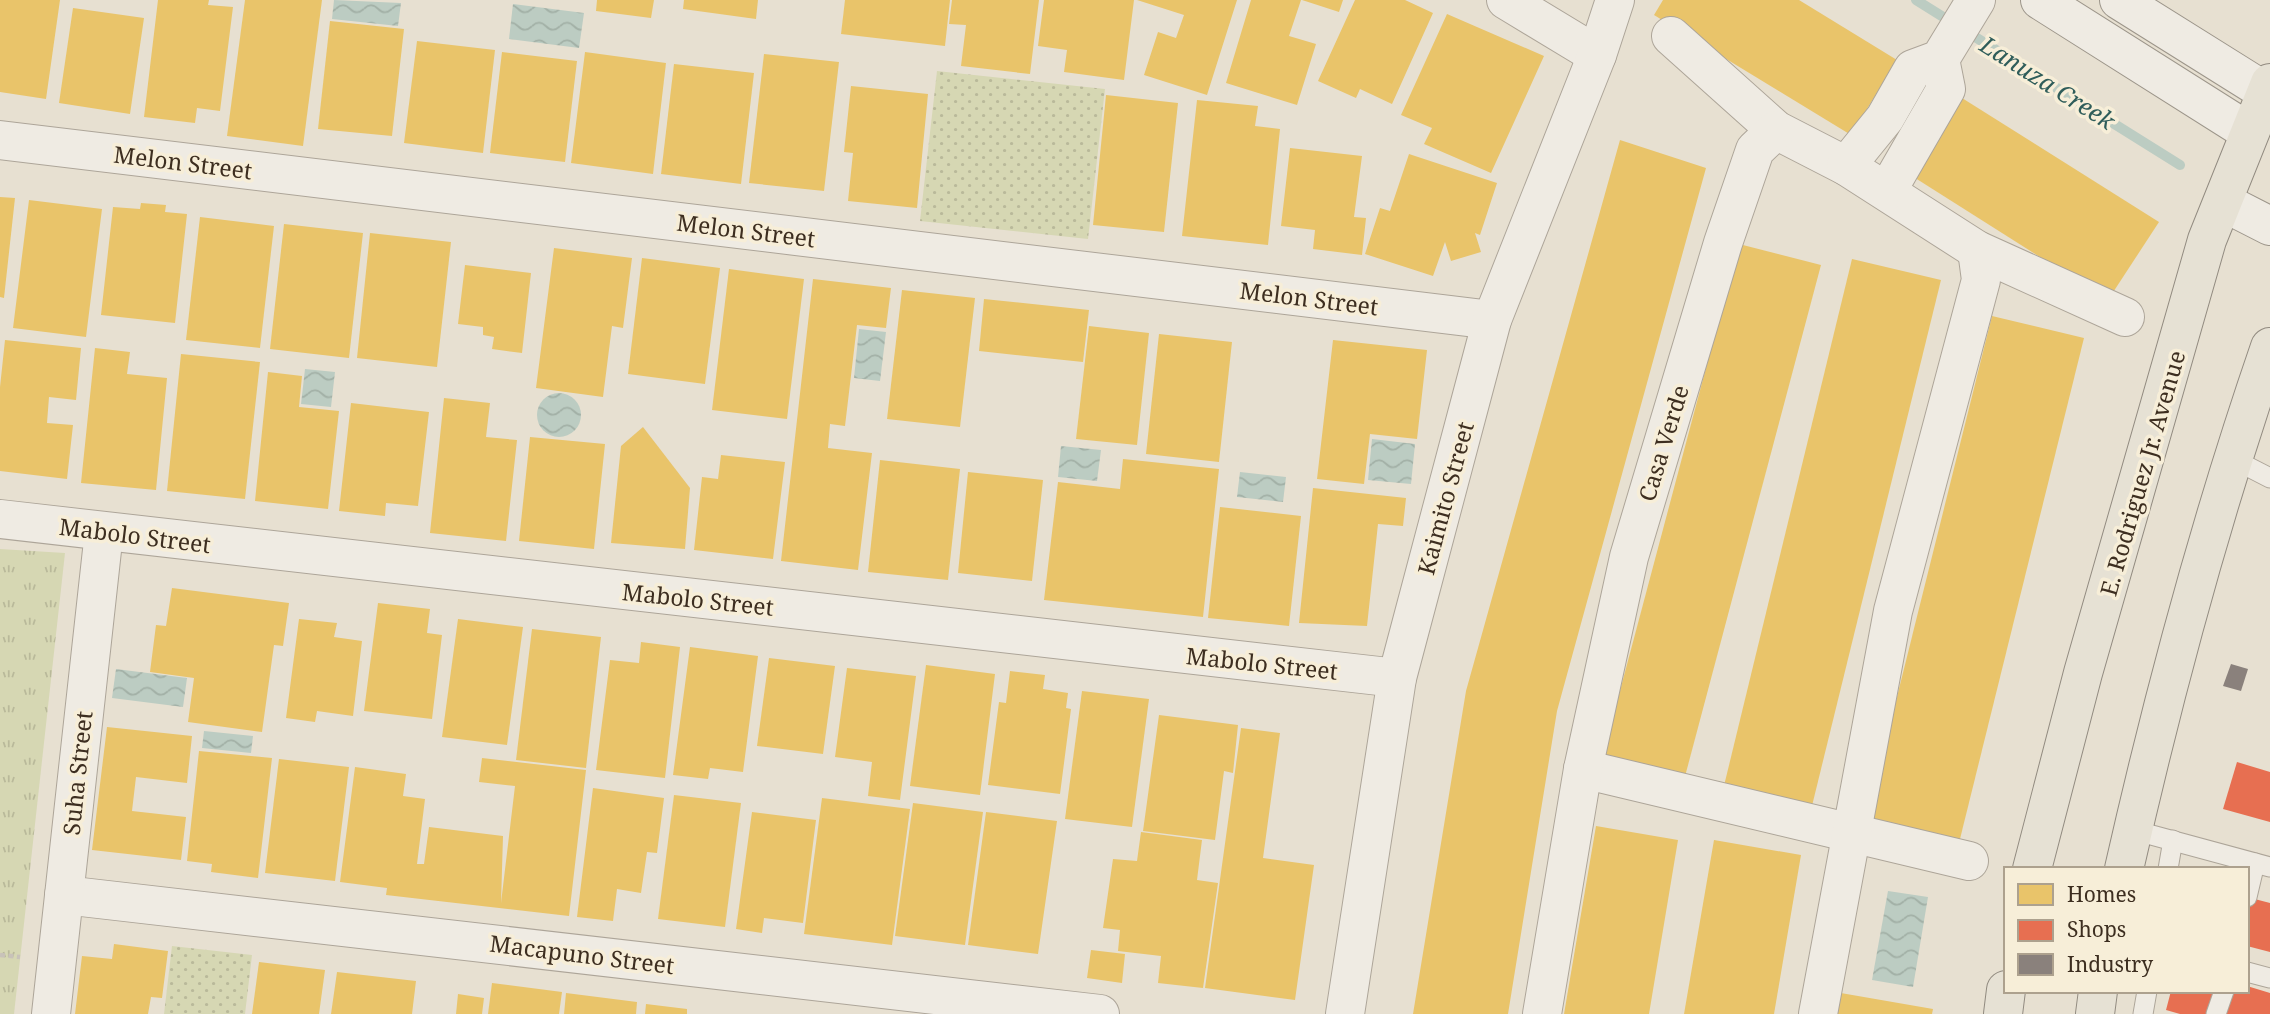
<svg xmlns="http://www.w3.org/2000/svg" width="2270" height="1014" viewBox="0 0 2270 1014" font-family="'Noto Serif',serif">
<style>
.grass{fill:url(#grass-dots)}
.park{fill:url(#park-tufts)}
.water{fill:url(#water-waves)}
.homes{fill:#e9c46a}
.shops{fill:#e76f51}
.industry{fill:#8a817c}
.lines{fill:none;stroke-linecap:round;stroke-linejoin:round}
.stream{stroke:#bcccc2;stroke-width:10}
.service-casing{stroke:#ada599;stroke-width:21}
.minor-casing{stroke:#ada599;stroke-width:40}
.secondary-casing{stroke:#9c958a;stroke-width:40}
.primary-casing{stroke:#928b80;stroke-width:40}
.path{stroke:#c8c2b9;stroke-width:4.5;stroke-dasharray:5 3.5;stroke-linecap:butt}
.service{stroke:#efebe3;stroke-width:19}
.minor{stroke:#efebe3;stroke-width:38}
.secondary{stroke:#efebe3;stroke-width:38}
.primary{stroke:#e6e1d4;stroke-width:38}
.labels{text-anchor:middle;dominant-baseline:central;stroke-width:7;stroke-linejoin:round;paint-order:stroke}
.street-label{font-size:23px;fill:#3d2e20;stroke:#f7eed8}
.water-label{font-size:24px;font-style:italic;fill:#2f5d5a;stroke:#f7eed8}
</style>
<defs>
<pattern id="grass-dots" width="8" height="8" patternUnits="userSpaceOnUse" patternTransform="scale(1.75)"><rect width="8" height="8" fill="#d6d7b3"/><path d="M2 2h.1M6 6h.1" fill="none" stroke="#b9b99a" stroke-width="1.8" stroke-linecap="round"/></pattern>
<pattern id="park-tufts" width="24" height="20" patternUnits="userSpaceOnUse" patternTransform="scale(1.75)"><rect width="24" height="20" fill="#d6d7b3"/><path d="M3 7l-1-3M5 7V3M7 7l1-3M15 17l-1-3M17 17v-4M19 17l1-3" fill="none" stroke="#b9b99a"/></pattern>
<pattern id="water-waves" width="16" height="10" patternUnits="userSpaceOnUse" patternTransform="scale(1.75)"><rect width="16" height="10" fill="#bcccc2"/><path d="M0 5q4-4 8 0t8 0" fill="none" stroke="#a2b0a6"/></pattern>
</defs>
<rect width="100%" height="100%" fill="#e7e0d1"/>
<g class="grass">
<polygon points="937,71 1105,89 1088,239 920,221"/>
<polygon points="172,946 252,955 245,1014 164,1014"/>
</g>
<polygon class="park" points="0,549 65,553 14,1014 0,1014"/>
<g class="water">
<polygon points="334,0 401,3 398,26 332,19"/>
<polygon points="513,4 584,13 579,48 509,39"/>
<polygon points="859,329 886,332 880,381 854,378"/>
<polygon points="305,369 335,372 331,407 301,404"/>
<circle cx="559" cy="415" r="22"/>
<polygon points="1372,439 1415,444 1411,484 1368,480"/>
<polygon points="1061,446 1101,450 1097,481 1058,477"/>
<polygon points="1240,472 1286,477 1283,502 1237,497"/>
<polygon points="116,669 187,678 183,707 112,698"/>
<polygon points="204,731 253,736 251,753 202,748"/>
<polygon points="1888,891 1928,897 1913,987 1872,980"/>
</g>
<g class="homes">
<polygon points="0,0 60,0 46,99 0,92"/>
<polygon points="158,0 209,0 208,5 233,7 220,111 197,108 195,123 144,117"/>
<polygon points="245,0 322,0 303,146 227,136"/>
<polygon points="597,0 654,0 651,18 596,11"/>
<polygon points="684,0 758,0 756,19 683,9"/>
<polygon points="845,0 950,0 945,46 841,34"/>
<polygon points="952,0 1039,0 1030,74 961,66 966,25 949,24"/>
<polygon points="1044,0 1134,0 1124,80 1064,72 1067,50 1038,46"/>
<polygon points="1137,0 1237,0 1207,95 1144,75 1158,32 1176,38 1184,15"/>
<polygon points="1251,0 1301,0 1289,36 1316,44 1297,105 1226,83"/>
<polygon points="1302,0 1343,0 1339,12"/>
<polygon points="1355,0 1405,0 1433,13 1392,104 1360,89 1356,98 1318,81"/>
<polygon points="1663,0 1799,0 1897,60 1851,135 1654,15"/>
<polygon points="73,8 144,18 130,114 59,103"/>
<polygon points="1447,14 1544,56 1491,173 1424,144 1432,128 1401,115"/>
<polygon points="330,21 404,29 392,136 318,129"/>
<polygon points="417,41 495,50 483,153 404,143"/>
<polygon points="502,52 577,61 565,162 490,153"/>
<polygon points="585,52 666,63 653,174 571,163"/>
<polygon points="764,54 839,62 824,191 749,183"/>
<polygon points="674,64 754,73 741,184 661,174"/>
<polygon points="851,86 928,94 917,208 848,201 853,153 844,152"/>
<polygon points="1106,95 1178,103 1164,232 1093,225"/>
<polygon points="1962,98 2159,222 2108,300 1912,176"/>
<polygon points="1197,100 1258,106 1255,126 1280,129 1268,245 1182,236"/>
<polygon points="1620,140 1706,168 1557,711 1508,1014 1413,1014 1466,691"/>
<polygon points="1290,148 1362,156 1354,217 1366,218 1362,255 1313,249 1315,230 1281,226"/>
<polygon points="1409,154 1497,183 1480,235 1475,233 1481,252 1451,261 1445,242 1433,276 1365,254 1380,208 1390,211"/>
<polygon points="0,197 15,198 4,298 0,297"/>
<polygon points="29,200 102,209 86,337 13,328"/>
<polygon points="141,203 166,205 165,212 187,214 175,323 101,315 113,207 140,209"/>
<polygon points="200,217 274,226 260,348 186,340"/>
<polygon points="284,224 363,233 349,358 270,349"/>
<polygon points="370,233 451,242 437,367 357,358"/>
<polygon points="1739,244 1821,265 1683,784 1601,762"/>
<polygon points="554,248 632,258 623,328 612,326 603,397 536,388"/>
<polygon points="642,258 720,268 705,384 628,374"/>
<polygon points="1852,259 1941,280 1810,814 1722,794"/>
<polygon points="465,265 531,273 522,353 492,349 494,337 483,335 483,327 458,324"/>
<polygon points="729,269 804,279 787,419 712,410"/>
<polygon points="813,279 891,288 886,328 857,325 845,426 830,424 828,448 872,453 858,570 781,561"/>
<polygon points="902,290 975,298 960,427 887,419"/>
<polygon points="984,299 1089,310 1083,362 979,351"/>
<polygon points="1992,316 2084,338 1960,839 1867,817"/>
<polygon points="1089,326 1149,333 1137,445 1076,439"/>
<polygon points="1159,334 1232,342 1219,462 1146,454"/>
<polygon points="5,340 81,348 76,400 49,397 47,423 73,425 67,479 0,471 0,387"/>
<polygon points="1333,340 1427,350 1417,439 1370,434 1364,484 1317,479"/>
<polygon points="95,348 130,352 127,374 167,378 156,490 81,483"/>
<polygon points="181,354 260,362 245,499 167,491"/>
<polygon points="268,372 302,376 299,407 339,411 328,509 255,501"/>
<polygon points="444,398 490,403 486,437 517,440 506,541 430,533"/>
<polygon points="351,403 429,412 418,506 386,503 385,516 339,511"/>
<polygon points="643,427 690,488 685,549 611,543 621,446"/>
<polygon points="530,437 605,444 594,549 519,541"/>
<polygon points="721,455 785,462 773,559 694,550 702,477 718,479"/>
<polygon points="1123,459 1219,469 1203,617 1044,600 1058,482 1120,489"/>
<polygon points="880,460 960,469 948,580 868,572"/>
<polygon points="968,472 1043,480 1032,581 958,573"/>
<polygon points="1313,488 1406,498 1403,526 1378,524 1367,626 1299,623"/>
<polygon points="1220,507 1301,516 1289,626 1208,618"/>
<polygon points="172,588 289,603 283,646 274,645 262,732 188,722 194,678 150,672 156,625 166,626"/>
<polygon points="378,603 430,609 427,633 442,635 432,719 364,711"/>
<polygon points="299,619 337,623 334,637 362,641 353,716 317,711 315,722 286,718"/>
<polygon points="458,619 523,627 507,745 442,737"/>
<polygon points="532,629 601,637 586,768 516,760"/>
<polygon points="641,642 680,647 665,778 596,770 610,660 639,663"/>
<polygon points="690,647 758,656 743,772 710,768 708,779 673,775"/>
<polygon points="769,658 835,666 823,754 757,746"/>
<polygon points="926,665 995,674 980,795 910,786"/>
<polygon points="847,668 916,676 900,800 868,796 872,762 835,757"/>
<polygon points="1010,671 1045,675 1043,689 1068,693 1066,708 1071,709 1060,794 988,785 999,702 1006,703"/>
<polygon points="1082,691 1149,699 1132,827 1065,819"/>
<polygon points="1159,715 1238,725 1233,773 1224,771 1215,840 1143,831"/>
<polygon points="107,727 192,736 187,783 136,777 132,811 186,817 181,860 92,850"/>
<polygon points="1241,728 1280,733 1263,858 1314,865 1295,1000 1205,988"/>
<polygon points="199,751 272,758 258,878 211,872 212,864 187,861"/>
<polygon points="482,758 586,770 569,916 386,895 387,888 340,882 355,767 406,774 403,796 425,799 417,864 424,864 429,827 503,836 501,903 515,786 479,782"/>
<polygon points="279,759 349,767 335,881 265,873"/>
<polygon points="593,788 664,798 657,853 647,852 641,893 617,889 613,921 577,917"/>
<polygon points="674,795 741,803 725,927 658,919"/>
<polygon points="822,798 910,809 892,945 804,934"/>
<polygon points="913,803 983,812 965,945 895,936"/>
<polygon points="752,812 816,820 803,923 764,918 762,933 736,929"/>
<polygon points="986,812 1057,821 1038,954 968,945"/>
<polygon points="1596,826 1678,840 1649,1014 1564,1014"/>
<polygon points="1141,832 1202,840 1197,880 1218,883 1203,988 1158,983 1161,956 1118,951 1120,930 1103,928 1113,859 1137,861"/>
<polygon points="1714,840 1801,855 1774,1014 1684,1014"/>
<polygon points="114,944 168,951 162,998 151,997 148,1014 75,1014 82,956 112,959"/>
<polygon points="1091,950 1125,954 1122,983 1087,978"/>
<polygon points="259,962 325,970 319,1014 252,1014"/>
<polygon points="337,972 416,981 412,1014 331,1014"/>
<polygon points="492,983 562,992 559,1014 488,1014"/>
<polygon points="1835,992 1933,1009 1932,1014 1831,1014"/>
<polygon points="566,993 637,1002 636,1014 564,1014"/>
<polygon points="458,994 484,998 482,1014 456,1014"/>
<polygon points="646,1004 687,1009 687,1014 645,1014"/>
</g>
<g class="shops">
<polygon points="2237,762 2270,772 2270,822 2223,809"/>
<polygon points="2247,897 2270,903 2270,952 2247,946"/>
<polygon points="2247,986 2270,993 2270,1014 2180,1014 2166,1010 2171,991 2247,991"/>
</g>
<polygon class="industry" points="2231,664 2248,669 2241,691 2223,686"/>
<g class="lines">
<polyline class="stream" points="1916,0 2180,165"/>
<g class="service-casing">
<g id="service">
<polyline points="2233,459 2270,478"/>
<polyline points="2133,830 2270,867"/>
<polyline points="2168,869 2173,840"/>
<polyline points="2247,897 2255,863"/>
<polyline points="2247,972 2270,978"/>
<polyline points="2143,1014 2147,991"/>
<polyline points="2216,1014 2224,991"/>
</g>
</g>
<g class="minor-casing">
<g id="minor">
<polyline points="1506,0 1597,55"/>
<polyline points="1671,36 1776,130 1846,166 1977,250 2125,317"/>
<polyline points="0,140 1492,320"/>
<polyline points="1846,166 1885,118 1913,69 1940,59 1976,0"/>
<polyline points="1887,191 1946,89 1940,59"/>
<polyline points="0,519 1397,678"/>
<polyline points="1583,769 1969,861"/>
<polyline points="64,895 1100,1014"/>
<polyline points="51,1014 104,532"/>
<polyline points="1345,1014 1397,678 1492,320 1597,55 1615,0"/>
<polyline points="1542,1014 1583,769 1629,557 1723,243 1755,150 1776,130"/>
<polyline points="1818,1014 1893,611 1981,280 1977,250"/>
</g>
</g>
<g class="secondary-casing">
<g id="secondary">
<polyline points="2040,0 2249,132"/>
<polyline points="2119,0 2266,92"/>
<polyline points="2223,202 2270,226"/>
</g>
</g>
<g class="primary-casing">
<g id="primary">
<polyline points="2032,869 2083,673 2207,240 2270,83"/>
<path d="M2124,869C2164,692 2211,518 2270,347"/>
<polyline points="2003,1014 2006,990"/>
<polyline points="2095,1014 2098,991"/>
</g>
</g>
<polyline class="path" points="0,955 20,957"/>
<use href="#service" class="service"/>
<use href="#minor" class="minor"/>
<use href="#secondary" class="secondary"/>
<use href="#primary" class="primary"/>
</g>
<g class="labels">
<g class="street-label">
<text transform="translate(183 162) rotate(7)">Melon Street</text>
<text transform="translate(746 230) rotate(7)">Melon Street</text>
<text transform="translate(1309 298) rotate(7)">Melon Street</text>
<text transform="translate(1663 443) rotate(-73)">Casa Verde</text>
<text transform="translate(2142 473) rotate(-74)">E. Rodriguez Jr. Avenue</text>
<text transform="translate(1445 498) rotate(-75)">Kaimito Street</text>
<text transform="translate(135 535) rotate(7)">Mabolo Street</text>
<text transform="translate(698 599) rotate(6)">Mabolo Street</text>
<text transform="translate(1262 663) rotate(6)">Mabolo Street</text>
<text transform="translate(77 773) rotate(-84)">Suha Street</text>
<text transform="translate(582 954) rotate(7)">Macapuno Street</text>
</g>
<g class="water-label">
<text transform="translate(2048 82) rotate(32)">Lanuza Creek</text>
</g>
</g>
<rect x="2004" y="867" width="245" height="126" fill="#f7eed8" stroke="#ada18e" stroke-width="2"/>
<rect x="2018" y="884" width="35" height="21" fill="#e9c46a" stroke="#ada18e" stroke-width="2"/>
<text x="2067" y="902" font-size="21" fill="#3d2e20">Homes</text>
<rect x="2018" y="920" width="35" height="21" fill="#e76f51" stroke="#ada18e" stroke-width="2"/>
<text x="2067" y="937" font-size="21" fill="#3d2e20">Shops</text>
<rect x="2018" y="954" width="35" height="21" fill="#8a817c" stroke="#ada18e" stroke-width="2"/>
<text x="2067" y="972" font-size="21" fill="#3d2e20">Industry</text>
</svg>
